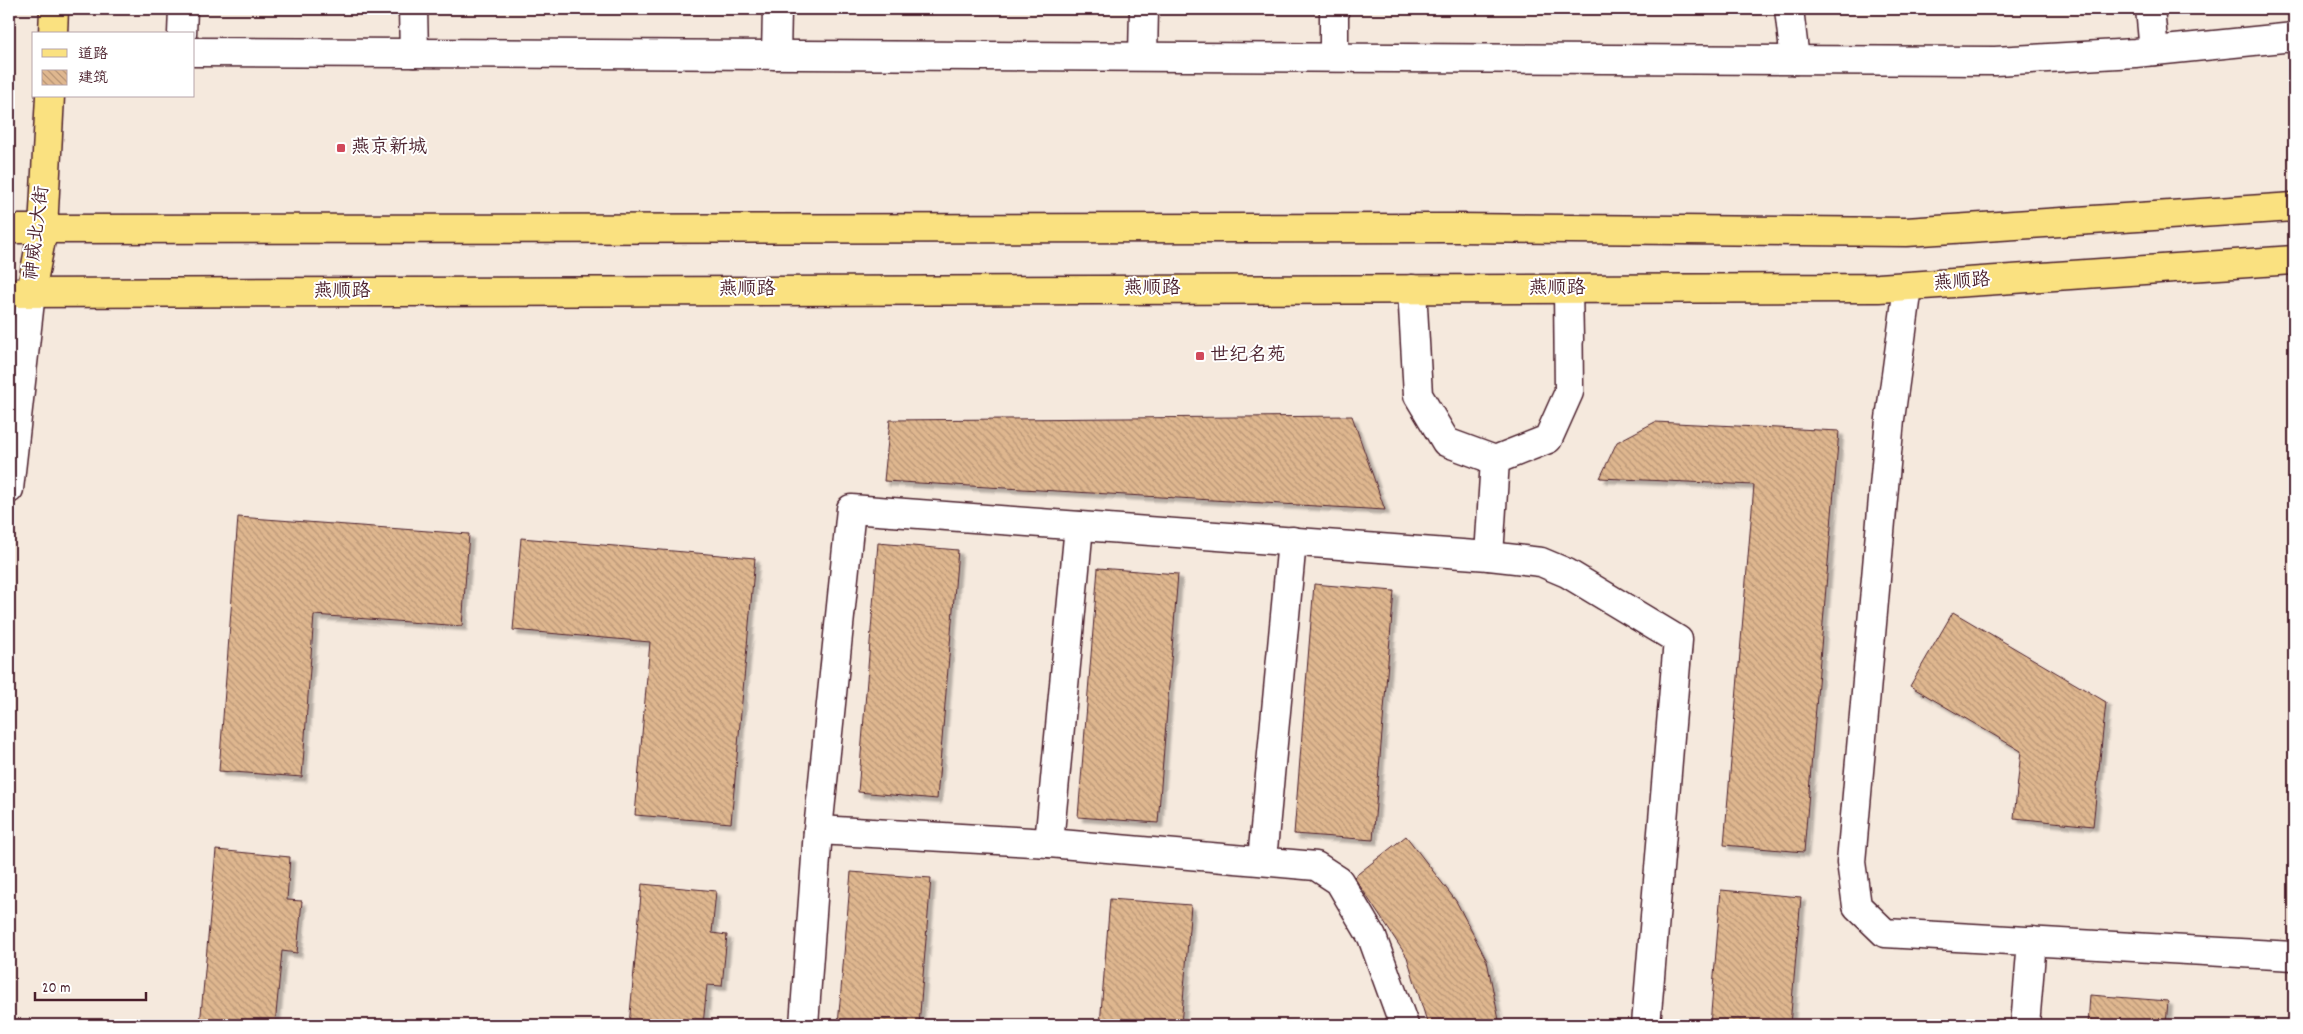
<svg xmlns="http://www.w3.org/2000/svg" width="2303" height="1034" viewBox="0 0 2303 1034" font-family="Dekko,'LXGW WenKai TC',sans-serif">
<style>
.building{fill:url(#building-back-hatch);stroke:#4a1f2b;filter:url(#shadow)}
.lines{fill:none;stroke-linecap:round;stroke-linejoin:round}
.minor-casing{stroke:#4a1f2b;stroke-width:31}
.major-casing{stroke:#4a1f2b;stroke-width:31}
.minor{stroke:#fff;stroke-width:28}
.major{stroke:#fae180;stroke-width:28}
.poi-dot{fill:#d1495b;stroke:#fff;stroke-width:2}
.labels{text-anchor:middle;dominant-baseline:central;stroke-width:4;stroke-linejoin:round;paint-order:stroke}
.poi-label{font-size:19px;fill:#4a1f2b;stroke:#fff;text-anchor:start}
.street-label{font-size:19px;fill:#4a1f2b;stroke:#fff}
</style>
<defs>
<pattern id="building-back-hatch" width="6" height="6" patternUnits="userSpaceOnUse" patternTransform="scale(1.25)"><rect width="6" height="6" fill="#dfb78f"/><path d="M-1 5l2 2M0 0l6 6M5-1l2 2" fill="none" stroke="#b79475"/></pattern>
<filter id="shadow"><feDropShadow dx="4.5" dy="4.5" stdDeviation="1" flood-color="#0004"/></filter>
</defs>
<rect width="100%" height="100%" fill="#f5e9dd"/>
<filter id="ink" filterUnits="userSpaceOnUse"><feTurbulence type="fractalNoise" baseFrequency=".02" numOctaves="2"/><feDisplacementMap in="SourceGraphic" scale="10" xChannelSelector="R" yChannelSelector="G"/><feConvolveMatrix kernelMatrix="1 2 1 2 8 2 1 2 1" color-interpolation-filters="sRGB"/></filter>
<g filter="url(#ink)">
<g class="building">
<polygon points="1352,416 1385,510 884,481 890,420"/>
<polygon points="1655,422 1839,431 1804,852 1724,845 1754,485 1600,478 1617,442"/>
<polygon points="238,517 469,534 462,626 314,615 302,777 219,771"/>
<polygon points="521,538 755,558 731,823 635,815 650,642 513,630"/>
<polygon points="878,543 958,550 937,799 858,792"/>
<polygon points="1098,568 1178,574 1158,823 1078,817"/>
<polygon points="1314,584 1394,591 1373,840 1294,834"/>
<polygon points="1953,612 2106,702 2093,826 2014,818 2021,751 1910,686"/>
<polygon points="1406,836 1456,901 1487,961 1500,1025 1428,1025 1407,957 1354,877"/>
<polygon points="216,850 290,857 287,900 302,901 297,953 282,951 275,1025 200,1025"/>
<polygon points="851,872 931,878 919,1025 838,1025"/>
<polygon points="642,884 716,891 712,933 727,935 722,986 707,985 703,1025 629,1025"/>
<polygon points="1721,890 1801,897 1790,1025 1710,1025"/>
<polygon points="1110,899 1191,905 1181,1025 1100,1025"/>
<polygon points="2090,995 2168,1001 2166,1025 2088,1025"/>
</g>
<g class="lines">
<g class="minor-casing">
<g id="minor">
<polyline points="413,9 414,53"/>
<polyline points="1789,9 1795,60"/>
<polyline points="2150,9 2154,51"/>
<polyline points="182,34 183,9"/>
<polyline points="194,52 1995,61 2135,53 2294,37"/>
<polyline points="776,55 777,9"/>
<polyline points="1143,56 1144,9"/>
<polyline points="1334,57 1334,9"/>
<polyline points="1908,287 1890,419 1851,862 1857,906 1885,933 2294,956"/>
<polyline points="1412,289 1418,395 1446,442 1495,460 1548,439 1569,392 1568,289 1569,340"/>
<polyline points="9,489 31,292"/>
<polyline points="1489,556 1495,460"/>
<polyline points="818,830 1049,843 1316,866 1339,881 1372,937 1404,1025"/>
<polyline points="1049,843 1079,526 1064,686"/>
<polyline points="1262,860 1292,541"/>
<polyline points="804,1025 818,830 851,509 1489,556 1541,562 1567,573 1678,640 1646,1025"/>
<polyline points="2025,1025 2032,941"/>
</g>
</g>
<g class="major-casing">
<g id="major">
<polyline points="53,34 54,9"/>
<polyline points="9,229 1455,228 1906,232 2294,207"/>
<polyline points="31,292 43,229 50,96"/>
<polyline points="9,293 1879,288 2294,260"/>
</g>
</g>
<use href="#minor" class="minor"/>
<use href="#major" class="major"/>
</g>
</g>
<g class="poi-dot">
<rect x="336" y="143" width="10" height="10" rx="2.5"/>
<rect x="1195" y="351" width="10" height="10" rx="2.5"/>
</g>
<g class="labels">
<g class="poi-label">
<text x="351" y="148">燕京新城</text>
<text x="1210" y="356">世纪名苑</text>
</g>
<g class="street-label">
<text transform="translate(38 233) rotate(-83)">神威北大街</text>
<text transform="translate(1962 283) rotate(-4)">燕顺路</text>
<text x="1152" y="289">燕顺路</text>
<text x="1557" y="289">燕顺路</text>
<text x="747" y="290">燕顺路</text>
<text x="342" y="292">燕顺路</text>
</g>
</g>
<rect width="2303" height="1034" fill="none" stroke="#fff" stroke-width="30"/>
<rect x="15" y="15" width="2273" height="1004" fill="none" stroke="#4a1f2b" stroke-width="2" filter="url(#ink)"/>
<rect x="32" y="32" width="162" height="65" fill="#ffffff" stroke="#b7a5aa"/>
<rect x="42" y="49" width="25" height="8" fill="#fae180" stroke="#b7a5aa"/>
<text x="78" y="58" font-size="15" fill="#4a1f2b">道路</text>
<rect x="42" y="70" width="25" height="15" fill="url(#building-back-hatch)" stroke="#b7a5aa"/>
<text x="78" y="82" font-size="15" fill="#4a1f2b">建筑</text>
<path d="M35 992v8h111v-8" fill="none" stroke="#4a1f2b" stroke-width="2.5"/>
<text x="42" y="992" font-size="15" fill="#4a1f2b" stroke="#ffffff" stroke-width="4" paint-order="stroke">20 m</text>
</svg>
